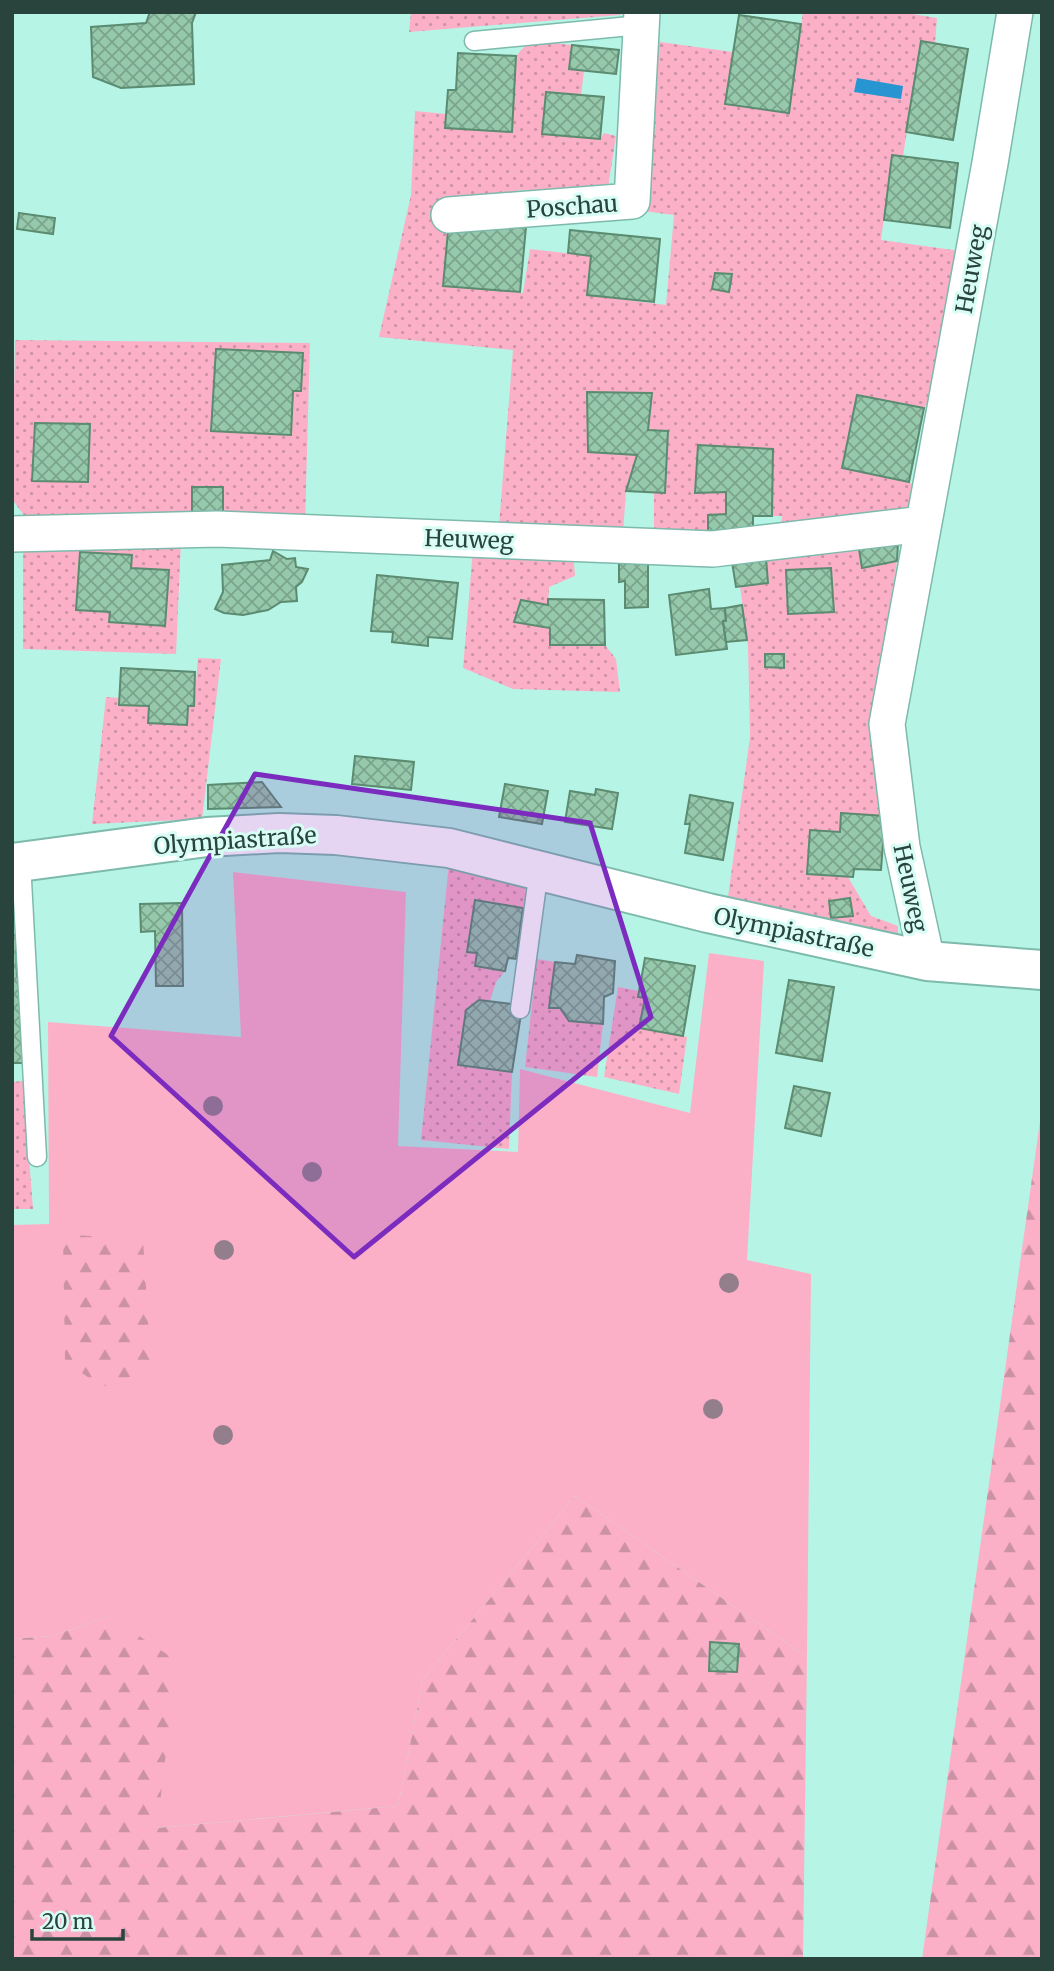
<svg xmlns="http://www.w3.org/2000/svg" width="1054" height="1971" viewBox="0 0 1054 1971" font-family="Merriweather,serif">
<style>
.grass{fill:#fbb0c8}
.forest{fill:url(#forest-firs)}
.garden{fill:url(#garden-dots)}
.water{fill:#2695d2}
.building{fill:url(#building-cross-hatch);stroke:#5b8b70;stroke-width:2}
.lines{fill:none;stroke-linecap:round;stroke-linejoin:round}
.lane-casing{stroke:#7dbaac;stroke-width:21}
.street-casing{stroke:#7dbaac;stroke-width:38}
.secondary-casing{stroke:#7dbaac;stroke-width:42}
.lane{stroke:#fff;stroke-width:18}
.street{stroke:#fff;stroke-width:35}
.secondary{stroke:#fff;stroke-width:38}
.tree{fill:#937e8c}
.marked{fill:#7b2cbf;fill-opacity:0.2;stroke:#7b2cbf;stroke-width:5;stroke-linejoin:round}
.labels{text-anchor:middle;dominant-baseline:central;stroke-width:6;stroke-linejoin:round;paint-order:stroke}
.street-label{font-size:23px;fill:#29433d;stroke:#d8fdf4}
</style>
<defs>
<pattern id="forest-firs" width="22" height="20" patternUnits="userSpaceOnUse" patternTransform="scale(1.75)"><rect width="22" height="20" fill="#fbb0c8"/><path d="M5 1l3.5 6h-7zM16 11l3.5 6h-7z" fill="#cb91a4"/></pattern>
<pattern id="garden-dots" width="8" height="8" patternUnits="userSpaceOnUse" patternTransform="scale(1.75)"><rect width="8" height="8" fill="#fbb0c8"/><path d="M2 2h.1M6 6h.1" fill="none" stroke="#cb91a4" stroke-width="1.8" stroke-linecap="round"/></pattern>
<pattern id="building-cross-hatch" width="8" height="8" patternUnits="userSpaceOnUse" patternTransform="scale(1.75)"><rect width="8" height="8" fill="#96c8ab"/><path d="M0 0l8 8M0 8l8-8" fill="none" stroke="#7aa48c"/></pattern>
</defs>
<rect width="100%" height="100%" fill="#b6f5e6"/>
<polygon class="grass" points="233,872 406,892 398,1146 518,1152 520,1069 690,1113 709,953 764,961 747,1260 811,1274 807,1657 575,1496 423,1679 398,1806 156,1828 109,1616 52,1636 12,1639 12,1225 49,1224 48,1022 241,1037"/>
<g class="forest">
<polygon points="1042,1107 1042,1959 922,1959"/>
<polygon points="63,1234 143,1240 151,1369 102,1387 65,1361"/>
<polygon points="575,1496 807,1657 803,1959 12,1959 12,1639 52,1636 109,1616 177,1661 157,1828 398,1806 423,1679"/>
</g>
<g class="garden">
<polygon points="411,12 623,12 620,15 409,32"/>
<polygon points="803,12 900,12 937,18 935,44 921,42 903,156 892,155 881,240 960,251 934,393 924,408 857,395 842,468 909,482 915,487 909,516 781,528 782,516 772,516 773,449 698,445 695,492 726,492 726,514 708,515 708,540 654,535 654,493 665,493 668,431 648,430 652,393 587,393 588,452 637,455 626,491 623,533 499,526 513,350 379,337 411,195 415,111 446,114 446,128 512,132 516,56 530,40 572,45 569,69 584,71 581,95 546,92 543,134 600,139 604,133 616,136 607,194 519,190 505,202 450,198 443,285 523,293 530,249 591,256 588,295 666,305 674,215 635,210 653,41 733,52 725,104 789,113"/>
<polygon points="15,340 310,343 305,525 28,521 12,499"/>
<polygon points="181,541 176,654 23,649 23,549"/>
<polygon points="473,549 573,553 575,576 549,587 548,605 521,600 514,621 550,628 550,645 605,645 616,659 620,692 513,689 463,668"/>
<polygon points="859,549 862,568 897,561 870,739 885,816 841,813 840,832 810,830 807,874 848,877 871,916 898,926 898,936 728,897 750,737 748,646 740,586 768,583 766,558"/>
<polygon points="198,658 221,659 202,819 92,824 106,697 120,698 120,705 149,706 149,723 187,725 188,706 194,706"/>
<polygon points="449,863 524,880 526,898 523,908 475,901 467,952 477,953 475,966 505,971 496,982 490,1001 479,1000 459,1065 512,1072 509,1149 421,1140"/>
<polygon points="537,959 555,962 550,1008 560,1008 569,1021 603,1024 597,1077 525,1067"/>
<polygon points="618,987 639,991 638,997 645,998 640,1028 687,1037 679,1094 604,1077"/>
<polygon points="23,1081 33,1209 12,1209 12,1082"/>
</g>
<polygon class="water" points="857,78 903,86 901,99 854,92"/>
<g class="building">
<polygon points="150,12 196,12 192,23 194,84 121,88 93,77 91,27 146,23"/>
<polygon points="739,15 801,24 789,113 725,104"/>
<polygon points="921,41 968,49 953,140 906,132"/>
<polygon points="572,45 619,50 616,74 569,69"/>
<polygon points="458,53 516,56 512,132 445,128 448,90 456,90"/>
<polygon points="546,92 604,97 600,139 542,134"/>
<polygon points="892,155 958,163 950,228 884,220"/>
<polygon points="19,213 55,218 53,234 17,229"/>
<polygon points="449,220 526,227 520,292 443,286"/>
<polygon points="570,230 660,239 654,302 587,295 591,256 568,253"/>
<polygon points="715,273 732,274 729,292 712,289"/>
<polygon points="216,349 303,353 301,391 293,391 291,435 211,431"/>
<polygon points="587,392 652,393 648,430 668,431 665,493 626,491 637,455 588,452"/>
<polygon points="857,395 924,408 909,482 842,468"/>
<polygon points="35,423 90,424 88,482 32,481"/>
<polygon points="698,445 773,449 772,516 753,516 753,540 708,540 708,515 726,514 726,492 695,493"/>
<rect x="192" y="487" width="31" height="36"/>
<polygon points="898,543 897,561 862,568 859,549"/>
<polygon points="273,551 287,559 295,558 296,567 308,569 302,582 296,587 297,601 281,602 268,610 243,615 224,613 215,609 223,592 222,565 270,560"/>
<polygon points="80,552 132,555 131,568 169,570 165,626 109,622 110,612 76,610"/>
<polygon points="619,557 648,557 648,607 625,608 625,581 619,582"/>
<polygon points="766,558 768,583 736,587 732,562"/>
<polygon points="831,568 834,612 788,614 786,570"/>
<polygon points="377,575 458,583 452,639 428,637 428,646 392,642 393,632 371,631"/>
<polygon points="709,589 711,609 725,608 726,621 723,621 727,649 676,655 669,595"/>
<polygon points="548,599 604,600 605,645 550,645 550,628 514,622 521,600 548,605"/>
<polygon points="742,605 747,640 726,642 723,621 726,621 725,608"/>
<polygon points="765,654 784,654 784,668 765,667"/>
<polygon points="121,668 195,672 194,706 188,706 187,725 148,723 149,706 119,705"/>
<polygon points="355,756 414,762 411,790 352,784"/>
<polygon points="262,782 281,807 208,809 208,785"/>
<polygon points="505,784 548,791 542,824 499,817"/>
<polygon points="596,789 618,793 612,829 565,822 570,791 595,795"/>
<polygon points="690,795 733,803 723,860 685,853 690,824 685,824"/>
<polygon points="841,813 885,816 881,870 854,869 853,877 807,874 810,830 840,832"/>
<polygon points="850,898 853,916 831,918 829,901"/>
<polygon points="475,900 523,908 516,959 508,958 505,971 475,966 477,953 467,952"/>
<polygon points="182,903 183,986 156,986 155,931 141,932 140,904"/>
<polygon points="12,935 16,935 17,976 25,976 27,1063 12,1063"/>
<polygon points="577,955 615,961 613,993 604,997 603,1024 569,1021 560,1008 549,1008 555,962 575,964"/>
<polygon points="645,958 695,966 683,1036 639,1028 645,998 638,997"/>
<polygon points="789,980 834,987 822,1061 776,1053"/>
<polygon points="479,1000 513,1004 521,1014 512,1072 458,1065 466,1010"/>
<polygon points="794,1086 830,1093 821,1136 785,1128"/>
<polygon points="710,1642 739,1644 737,1672 709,1671"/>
</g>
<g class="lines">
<g class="lane-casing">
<g id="lane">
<polyline points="474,41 641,25"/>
<polyline points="21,862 37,1157"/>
<polyline points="520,1009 539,870"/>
</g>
</g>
<g class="street-casing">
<g id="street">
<polyline points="449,215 632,201 642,12"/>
<polyline points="12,534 217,529 713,549 923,524"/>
<polyline points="927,961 902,847 887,724 990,163 1015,12"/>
</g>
</g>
<g class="secondary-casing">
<polyline id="secondary" points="12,863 207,837 279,833 336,835 449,848 708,913 927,961 1042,970"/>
</g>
<use href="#lane" class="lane"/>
<use href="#street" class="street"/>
<use href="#secondary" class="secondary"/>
</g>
<g class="tree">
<circle cx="213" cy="1106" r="10"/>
<circle cx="312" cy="1172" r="10"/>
<circle cx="224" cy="1250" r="10"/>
<circle cx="729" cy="1283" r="10"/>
<circle cx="713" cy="1409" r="10"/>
<circle cx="223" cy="1435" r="10"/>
</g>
<path class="marked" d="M255,774L590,823L651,1017L354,1257L111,1036Z"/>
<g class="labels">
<g class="street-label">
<text transform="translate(572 206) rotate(-4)">Poschau</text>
<text transform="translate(971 269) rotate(-80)">Heuweg</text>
<text transform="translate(469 539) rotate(2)">Heuweg</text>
<text transform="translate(235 840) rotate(-4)">Olympiastraße</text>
<text transform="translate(911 888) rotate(78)">Heuweg</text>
<text transform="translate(794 932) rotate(12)">Olympiastraße</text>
</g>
</g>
<rect width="1054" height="1971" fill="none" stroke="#29433d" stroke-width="28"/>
<path d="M32 1929v10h91v-10" fill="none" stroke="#29433d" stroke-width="3.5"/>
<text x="42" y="1929" font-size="21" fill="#29433d" stroke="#d8fdf4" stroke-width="5" paint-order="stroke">20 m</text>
</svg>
